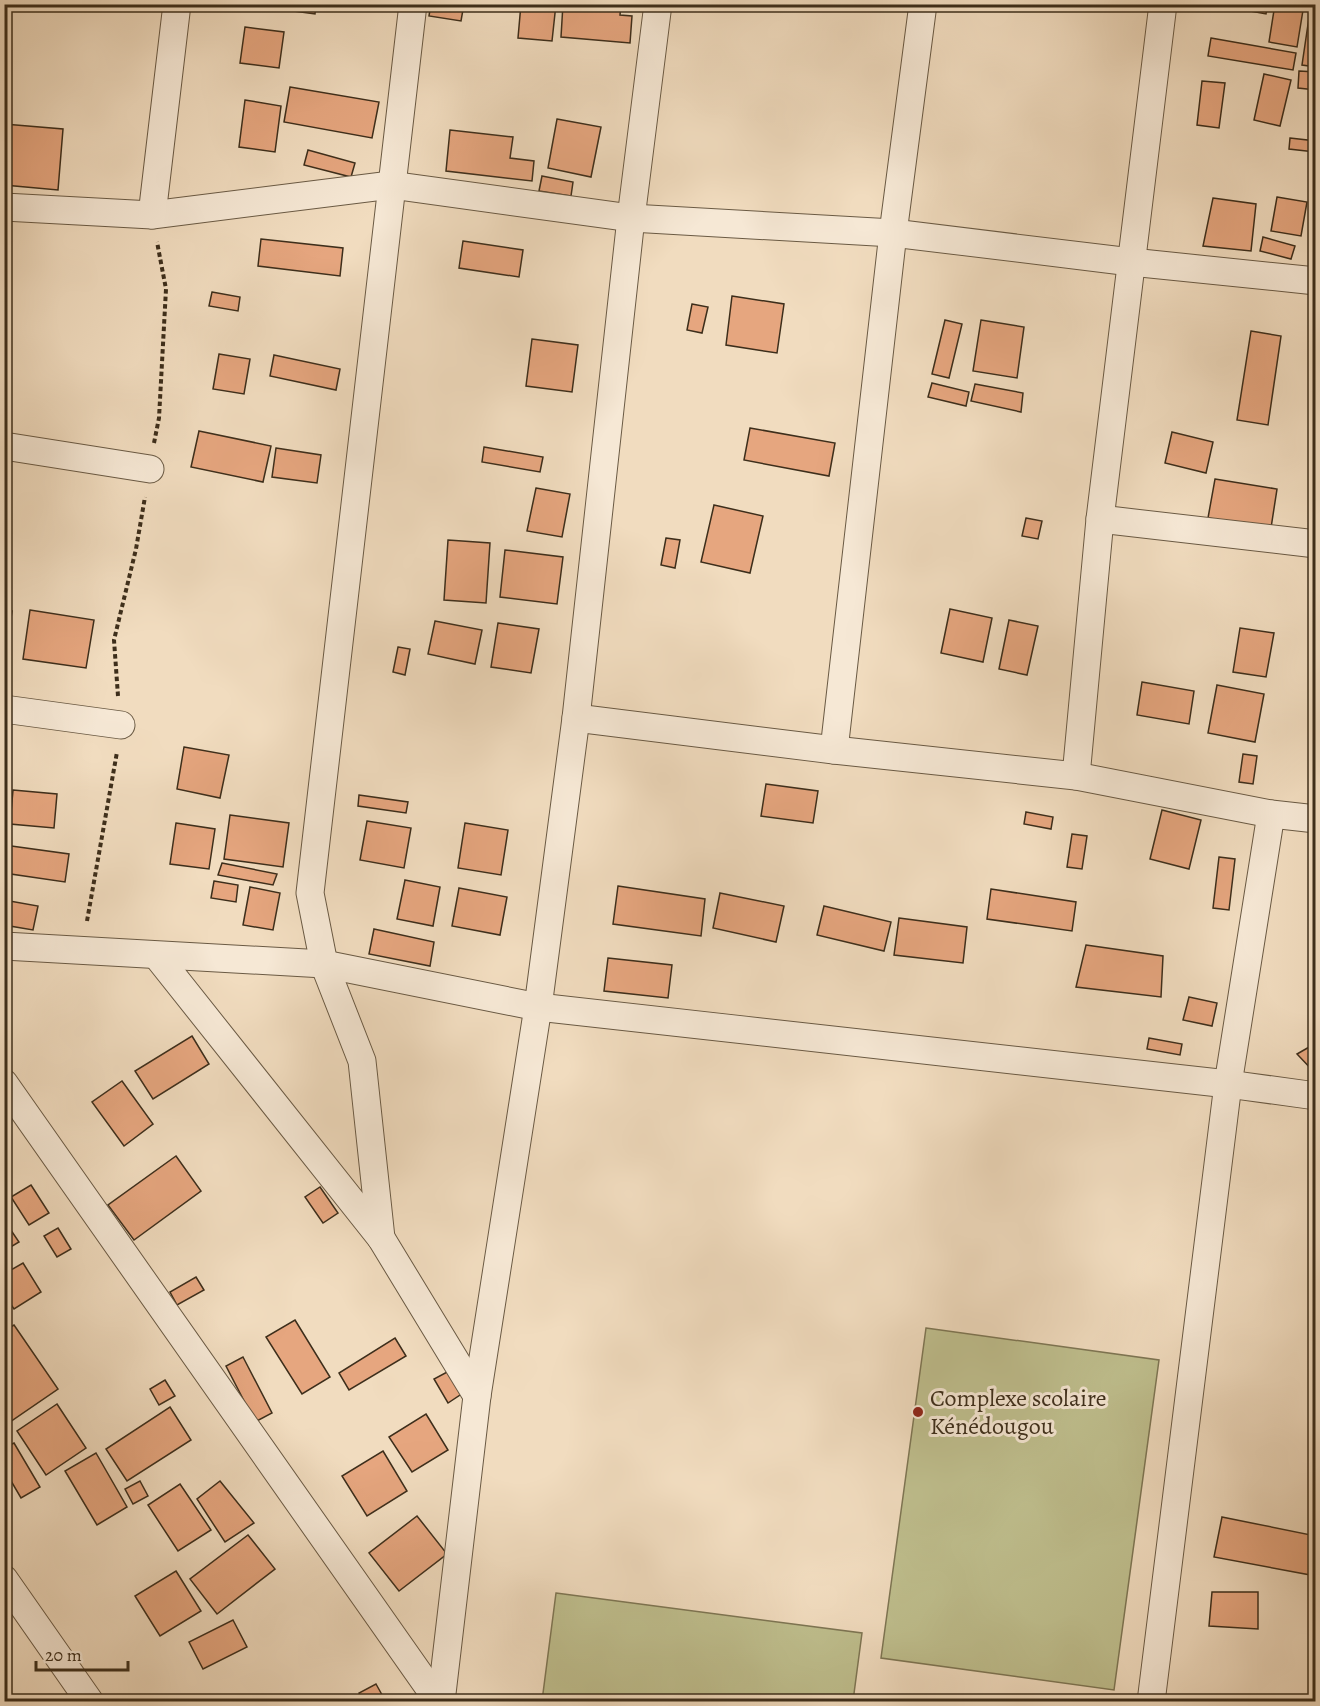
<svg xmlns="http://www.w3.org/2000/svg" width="1320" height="1706" viewBox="0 0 1320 1706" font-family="Alegreya,serif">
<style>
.green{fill:#bfbf8e;stroke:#7e7654;stroke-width:1.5}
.building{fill:#e6a67f;stroke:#3d2e1b;stroke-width:1.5}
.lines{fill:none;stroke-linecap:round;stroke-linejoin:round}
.minor-casing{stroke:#6a5a44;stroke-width:29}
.path{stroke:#3d2e1b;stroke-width:4;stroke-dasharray:4.5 3;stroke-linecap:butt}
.minor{stroke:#f6e8d5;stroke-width:27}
.poi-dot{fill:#8f2418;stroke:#f6e8d5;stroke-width:2}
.labels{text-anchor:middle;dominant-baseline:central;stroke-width:6;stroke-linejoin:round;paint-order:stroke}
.poi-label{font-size:24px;fill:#3d2e1b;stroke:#f6e8d5;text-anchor:start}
</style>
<rect width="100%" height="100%" fill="#f1dcbf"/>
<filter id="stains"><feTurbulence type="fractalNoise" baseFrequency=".00333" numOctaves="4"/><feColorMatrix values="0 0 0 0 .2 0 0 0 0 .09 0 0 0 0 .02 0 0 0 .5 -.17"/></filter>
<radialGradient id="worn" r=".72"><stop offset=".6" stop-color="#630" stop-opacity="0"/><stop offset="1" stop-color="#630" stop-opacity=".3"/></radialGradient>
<g class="green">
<polygon points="926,1328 1159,1360 1114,1690 881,1658"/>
<polygon points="556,1593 862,1633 853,1701 542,1701"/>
</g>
<g class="building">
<polygon points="273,4 316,4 315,14 272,8"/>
<polygon points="431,4 464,4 461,21 429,16"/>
<polygon points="521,4 556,4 552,41 518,38"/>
<polygon points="563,4 621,4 620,15 632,16 630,43 561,37"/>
<polygon points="1229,4 1268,4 1266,14 1228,7"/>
<polygon points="1275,4 1304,4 1297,47 1269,42"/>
<polygon points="1311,4 1316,4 1316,67 1302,65"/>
<polygon points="245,27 284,32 279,68 240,63"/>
<polygon points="1211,38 1296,53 1293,70 1208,56"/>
<polygon points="1299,71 1316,72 1316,90 1298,88"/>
<polygon points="1264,74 1291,80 1280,126 1254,120"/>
<polygon points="1202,81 1225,83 1219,128 1197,125"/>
<polygon points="290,87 379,102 372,138 284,122"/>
<polygon points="245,100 281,106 275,152 239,147"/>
<polygon points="557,119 601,127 591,177 548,168"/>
<polygon points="4,124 63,129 58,190 4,185"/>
<polygon points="450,130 513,137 510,158 534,161 532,181 446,171"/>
<polygon points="1290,138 1316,141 1315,152 1289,149"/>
<polygon points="308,150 355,163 351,177 304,165"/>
<polygon points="542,176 573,182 571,196 539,191"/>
<polygon points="1277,197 1307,202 1301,236 1271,231"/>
<polygon points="1213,198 1256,204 1251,251 1203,246"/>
<polygon points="1263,237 1295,246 1291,259 1260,251"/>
<polygon points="261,239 343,248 340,276 258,266"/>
<polygon points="463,241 523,250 519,277 459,268"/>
<polygon points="212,292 240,297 238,311 209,306"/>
<polygon points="732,296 784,304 777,353 726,345"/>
<polygon points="692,304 708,307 702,333 687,330"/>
<polygon points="945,320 962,324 949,378 932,374"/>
<polygon points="981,320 1024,327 1017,378 973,371"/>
<polygon points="1251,331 1281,336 1268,425 1237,420"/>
<polygon points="532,339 578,345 572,392 526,386"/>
<polygon points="219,354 250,359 244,394 213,389"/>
<polygon points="274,355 340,369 336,390 270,376"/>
<polygon points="932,383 969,392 966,406 928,397"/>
<polygon points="975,384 1023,393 1021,412 971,401"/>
<polygon points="750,428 835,443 829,476 744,460"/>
<polygon points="199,431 271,446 263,482 191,467"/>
<polygon points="1172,432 1213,442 1206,473 1165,463"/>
<polygon points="484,447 543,457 540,472 482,462"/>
<polygon points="276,448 321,455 317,483 272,477"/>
<polygon points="1215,479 1277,489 1271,528 1208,518"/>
<polygon points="536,488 570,494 562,537 527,531"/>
<polygon points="714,505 763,516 750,573 701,562"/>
<polygon points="1026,518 1042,521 1038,539 1022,536"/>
<polygon points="666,538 680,540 675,568 661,565"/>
<polygon points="448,540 490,543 486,603 444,600"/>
<polygon points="505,550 563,557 557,604 500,597"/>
<polygon points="950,609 992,618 983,662 941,653"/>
<polygon points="30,610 94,620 86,668 23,659"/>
<polygon points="4,611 12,611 4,666"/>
<polygon points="1009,620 1038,626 1027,675 999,669"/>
<polygon points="435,621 482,630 475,664 428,654"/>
<polygon points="498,623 539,629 531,673 491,667"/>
<polygon points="1240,628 1274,633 1266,677 1233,672"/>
<polygon points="398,647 410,649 405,675 393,672"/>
<polygon points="1142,682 1194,691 1189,724 1137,715"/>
<polygon points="1217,685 1264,694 1255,742 1208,733"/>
<polygon points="184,747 229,755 220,798 177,789"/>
<polygon points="1243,754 1257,756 1253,784 1239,782"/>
<polygon points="766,784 818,791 813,823 761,816"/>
<polygon points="13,790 57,794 54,828 10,824"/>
<polygon points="359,795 408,802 406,813 358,806"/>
<polygon points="1162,810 1201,820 1189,869 1150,859"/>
<polygon points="1026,812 1053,817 1051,829 1024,824"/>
<polygon points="230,815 289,823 283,867 224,859"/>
<polygon points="367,821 411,828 404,868 360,860"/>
<polygon points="176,823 215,829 209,869 170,864"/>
<polygon points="465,823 508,830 501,875 458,868"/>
<polygon points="1072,834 1087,836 1082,869 1067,867"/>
<polygon points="4,845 69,854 65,882 4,873"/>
<polygon points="1219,857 1235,859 1229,910 1213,908"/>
<polygon points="222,863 277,874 273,885 218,875"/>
<polygon points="405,880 440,887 433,926 397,919"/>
<polygon points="214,881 238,885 236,902 211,898"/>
<polygon points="618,886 705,899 701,936 613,924"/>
<polygon points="250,887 280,893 273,930 243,925"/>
<polygon points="459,888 507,897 500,935 452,926"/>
<polygon points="991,889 1076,902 1072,931 987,919"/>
<polygon points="720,893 784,906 776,942 713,928"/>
<polygon points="4,900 38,906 33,930 4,925"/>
<polygon points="824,906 891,922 884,951 817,935"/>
<polygon points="899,918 967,927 963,963 894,955"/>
<polygon points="374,929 434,942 430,966 369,954"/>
<polygon points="1086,945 1163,956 1161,997 1076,987"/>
<polygon points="608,958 672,965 668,998 604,991"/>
<polygon points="1189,997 1217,1003 1212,1026 1183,1020"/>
<polygon points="192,1036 209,1064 153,1099 135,1071"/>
<polygon points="1149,1038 1182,1044 1180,1055 1147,1049"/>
<polygon points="1311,1046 1316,1050 1316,1074 1297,1054"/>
<polygon points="122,1081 153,1124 124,1146 92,1102"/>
<polygon points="176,1156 201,1191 134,1240 108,1205"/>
<polygon points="31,1185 49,1213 29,1225 11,1197"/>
<polygon points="320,1187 338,1213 323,1223 305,1197"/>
<polygon points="4,1220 19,1242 4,1251"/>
<polygon points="58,1228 71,1249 57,1257 44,1236"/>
<polygon points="23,1263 41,1292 14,1309 4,1294 4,1274"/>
<polygon points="196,1277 204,1290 177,1305 170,1292"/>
<polygon points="295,1320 330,1377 302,1394 266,1337"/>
<polygon points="14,1325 58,1389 4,1426 4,1331"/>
<polygon points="395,1338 406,1356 349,1390 339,1373"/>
<polygon points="243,1357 272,1413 255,1422 226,1366"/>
<polygon points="449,1371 463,1393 448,1403 434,1379"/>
<polygon points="165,1380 175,1396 159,1405 150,1389"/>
<polygon points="57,1404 86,1448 46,1475 17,1431"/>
<polygon points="170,1407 191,1440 127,1481 106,1449"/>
<polygon points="426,1414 448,1450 412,1472 389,1437"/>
<polygon points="14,1443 40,1487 21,1498 4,1469 4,1448"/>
<polygon points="383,1451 407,1491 367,1516 342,1476"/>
<polygon points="96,1453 127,1507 97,1525 65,1471"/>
<polygon points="140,1481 148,1496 133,1504 125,1489"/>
<polygon points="220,1481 254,1523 225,1542 197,1499"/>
<polygon points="180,1484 211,1530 178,1551 148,1505"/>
<polygon points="417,1516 447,1554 399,1591 369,1553"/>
<polygon points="1222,1517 1316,1536 1316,1576 1214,1557"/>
<polygon points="248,1535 275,1569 217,1614 190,1579"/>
<polygon points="176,1571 201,1611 160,1636 135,1596"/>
<polygon points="1212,1592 1258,1592 1258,1629 1209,1626"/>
<polygon points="233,1620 247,1647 203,1669 189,1642"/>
<polygon points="376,1684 386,1702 363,1702 359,1693"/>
</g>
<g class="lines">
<g class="minor-casing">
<g id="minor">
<polyline points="4,207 152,215 391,185 631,218 893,233 1131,262 1316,281"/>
<polyline points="152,215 177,4"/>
<polyline points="4,446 150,469"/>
<polyline points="1100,519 1316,544"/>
<polyline points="4,709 121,725"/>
<polyline points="576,718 834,750 1076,776 1100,519 1163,4"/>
<polyline points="834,750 893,233 923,4"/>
<polyline points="1076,776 1271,814 1316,819"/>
<polyline points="4,946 324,964 538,1007 1228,1084 1316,1096"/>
<polyline points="157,956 381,1238 477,1396"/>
<polyline points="4,1083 439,1702"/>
<polyline points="381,1238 362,1061 324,964 310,893 413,4"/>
<polyline points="4,1579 90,1702"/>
<polyline points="441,1702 477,1396 538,1007 576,718 631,218 658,4"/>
<polyline points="1151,1702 1228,1084 1271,814"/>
</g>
</g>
<g class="path">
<polyline points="154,443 159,418 166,289 157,242"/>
<polyline points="118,696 114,640 136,549 145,497"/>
<polyline points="87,921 117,752"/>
</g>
<use href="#minor" class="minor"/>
</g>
<circle class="poi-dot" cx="918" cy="1412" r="6"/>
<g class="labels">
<g class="poi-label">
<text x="930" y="1398">Complexe scolaire<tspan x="930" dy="28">Kénédougou</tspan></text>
</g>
</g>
<rect width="1320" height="1706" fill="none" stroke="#f1dcbf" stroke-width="24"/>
<rect x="6" y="6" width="1308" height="1694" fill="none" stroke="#3d2e1b" stroke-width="3"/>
<rect x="12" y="12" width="1296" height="1682" fill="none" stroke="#3d2e1b" stroke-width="1.5"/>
<path d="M36 1661v9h92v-9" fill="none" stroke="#3d2e1b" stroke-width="3"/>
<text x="45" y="1661" font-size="18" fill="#3d2e1b" stroke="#f6e8d5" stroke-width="4.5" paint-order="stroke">20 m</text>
<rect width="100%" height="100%" filter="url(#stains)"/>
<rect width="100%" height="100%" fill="url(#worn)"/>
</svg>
